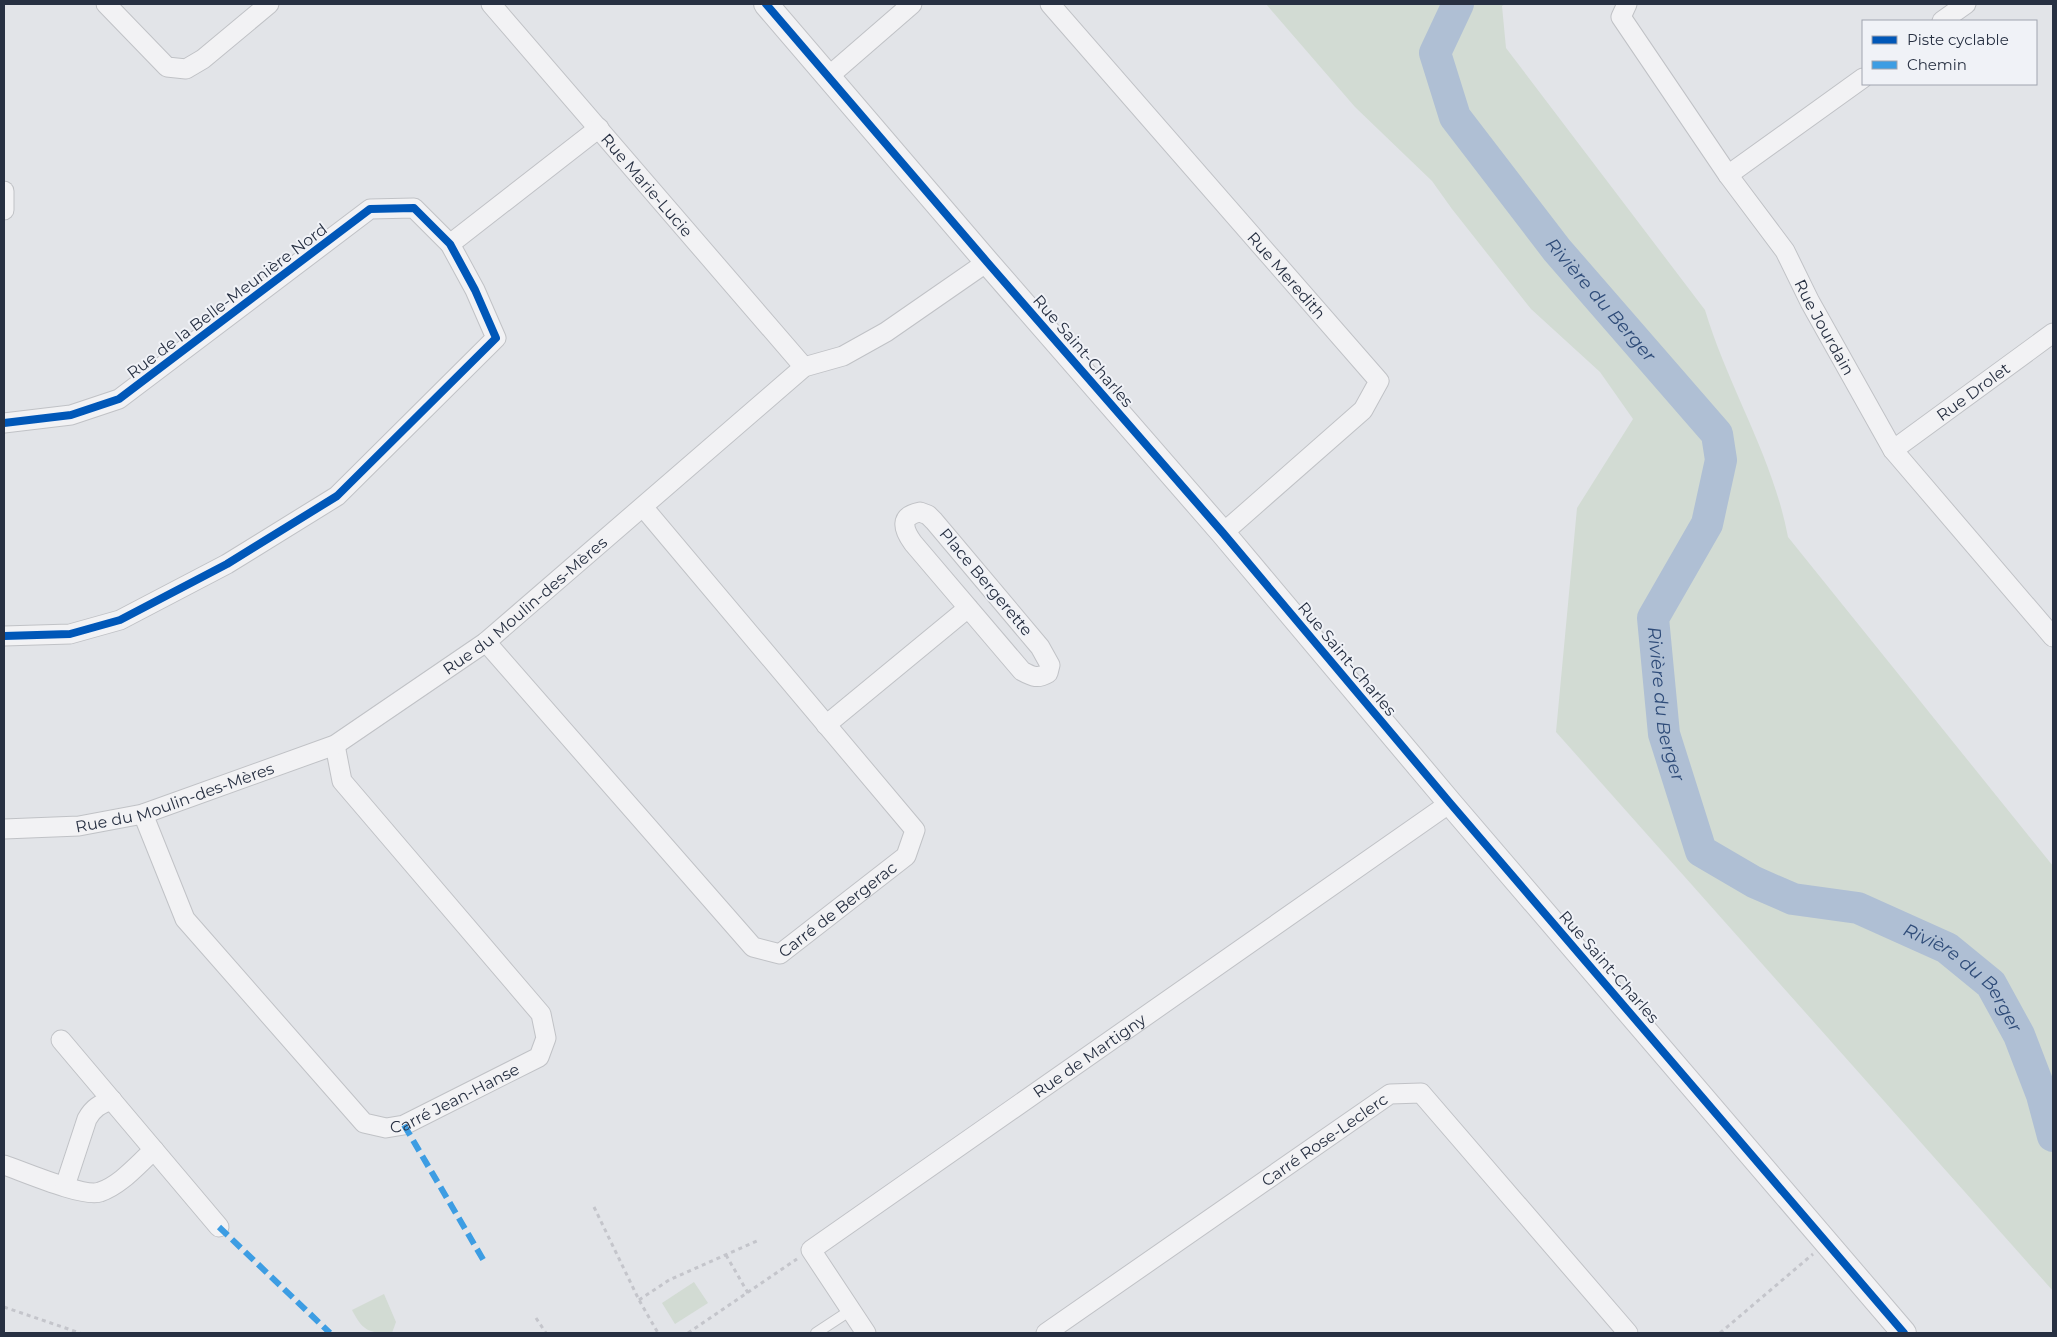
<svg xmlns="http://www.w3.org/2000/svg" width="2057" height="1337" viewBox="0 0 2057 1337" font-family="Montserrat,sans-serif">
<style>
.green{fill:#d2dbd3}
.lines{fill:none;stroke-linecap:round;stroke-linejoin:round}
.river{stroke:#afbfd4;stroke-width:32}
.service-casing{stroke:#c0c2c6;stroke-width:12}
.minor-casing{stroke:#c0c2c6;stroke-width:21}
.tertiary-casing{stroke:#c0c2c6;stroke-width:26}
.path{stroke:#c4c5cb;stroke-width:3;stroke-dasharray:4 4;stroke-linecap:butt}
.service{stroke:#f2f2f4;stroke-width:10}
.minor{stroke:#f2f2f4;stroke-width:19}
.tertiary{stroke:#f2f2f4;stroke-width:24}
.quiet{stroke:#3d9de3;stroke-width:6;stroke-dasharray:12 6;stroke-linecap:butt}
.cycleway-casing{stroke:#f0f2f7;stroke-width:11}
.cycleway{stroke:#0057b8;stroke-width:8}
.labels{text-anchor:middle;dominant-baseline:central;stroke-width:4;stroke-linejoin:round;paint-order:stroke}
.street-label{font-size:16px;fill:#273042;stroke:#f0f2f7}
.water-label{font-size:18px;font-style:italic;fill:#2f4c79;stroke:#f0f2f7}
</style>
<rect width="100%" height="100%" fill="#e2e4e8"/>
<g class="green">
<path d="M1266,4H1505L1502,6L1506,48L1705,310C1728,387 1773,457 1788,537L2053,866V1291L1556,732L1577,508L1633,419L1600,372L1531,309L1452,209L1432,181L1355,107Z"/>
<polygon points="694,1282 708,1303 675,1324 662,1303"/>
<path d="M384,1294L396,1322L392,1333C368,1333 363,1331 352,1310Z"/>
</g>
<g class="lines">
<path class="river" id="s1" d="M1458,4L1435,53L1455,117L1557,250L1717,434L1721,460L1707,524L1653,618L1664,734L1701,851L1754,882L1793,899L1858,908L1947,948L1991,984L2019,1035L2042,1095L2053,1136"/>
<g class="service-casing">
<polyline id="service" points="816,1333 851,1310"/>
</g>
<g class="minor-casing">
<g id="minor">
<polyline points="106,4 167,67 186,69 203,59 269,4"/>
<path id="s2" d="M491,4L804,367"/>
<path id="s3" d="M1050,4L1379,381L1363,410L1223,533"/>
<path id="s4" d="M1627,4L1621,17L1728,175L1785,251L1810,302L1893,450L2053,637"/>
<polyline points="1942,21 1966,4"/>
<polyline points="829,76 912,4"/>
<polyline points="1728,175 1863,78"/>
<polyline points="4,191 4,210"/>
<polyline points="450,244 599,128"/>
<polyline points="4,423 71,415 119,399 370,209 414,208 450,244 475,290 496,338 337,496 227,564 120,620 70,634 4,636"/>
<path id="s5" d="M1893,450L2053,333"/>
<path d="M920,512L928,515L934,521L1040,647L1050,665L1048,673C1038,679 1033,677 1022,671L913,543C903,529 899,516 920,512Z"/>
<path id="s6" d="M486,642L753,947L780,954L906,856L915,830L643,507"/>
<polyline points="826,725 968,608"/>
<path id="s7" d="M143,814L185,919L364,1123L386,1128L404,1125L539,1057L546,1038L541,1014L342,781L335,745"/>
<path id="s8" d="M4,829L79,826L143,814L335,745L486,642L804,367L843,356L886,332L987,262"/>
<polyline points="61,1040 219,1227"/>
<path d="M4,1165C22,1171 84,1198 100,1192C121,1185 138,1164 154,1150"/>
<path d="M65,1186L87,1119C93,1108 100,1104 112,1100"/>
<path id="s9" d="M866,1333L811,1250L1450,803"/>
<path id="s10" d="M1046,1333L1390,1094L1421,1093L1628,1333"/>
</g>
</g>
<g class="tertiary-casing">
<polyline id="tertiary" points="766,4 987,262 1223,533 1450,803 1904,1333"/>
</g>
<g class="path">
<polyline points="594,1207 639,1300 658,1333"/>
<polyline points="726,1255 748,1293"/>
<polyline points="639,1300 669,1280 759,1240"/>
<polyline points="4,1307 80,1333"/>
<polyline points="536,1318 546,1333"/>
<polyline points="688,1333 797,1259"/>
<polyline points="1720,1333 1813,1254"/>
</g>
<use href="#service" class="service"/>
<use href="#minor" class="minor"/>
<use href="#tertiary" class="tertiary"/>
<g class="quiet">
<polyline points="404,1125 484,1261"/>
<polyline points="219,1227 330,1333"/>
</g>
<g class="cycleway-casing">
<g id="cycleway">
<polyline points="766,4 987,262 1223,533 1450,803 1904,1333"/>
<polyline points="4,423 71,415 119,399 370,209 414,208 450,244 475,290 496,338 337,496 227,564 120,620 70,634 4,636"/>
</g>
</g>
<use href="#cycleway" class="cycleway"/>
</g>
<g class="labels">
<g class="street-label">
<text stroke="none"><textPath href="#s2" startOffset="239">Rue Marie-Lucie</textPath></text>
<text stroke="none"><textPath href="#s3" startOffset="360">Rue Meredith</textPath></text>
<text transform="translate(227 301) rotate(-37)">Rue de la Belle-Meunière Nord</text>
<text stroke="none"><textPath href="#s4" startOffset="386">Rue Jourdain</textPath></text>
<text transform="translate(1083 351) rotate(49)">Rue Saint-Charles</text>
<text stroke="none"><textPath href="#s5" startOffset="99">Rue Drolet</textPath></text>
<text transform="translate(986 582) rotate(50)">Place Bergerette</text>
<text stroke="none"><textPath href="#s8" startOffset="580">Rue du Moulin-des-Mères</textPath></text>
<text transform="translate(1347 659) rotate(50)">Rue Saint-Charles</text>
<text stroke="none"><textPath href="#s8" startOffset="175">Rue du Moulin-des-Mères</textPath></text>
<text stroke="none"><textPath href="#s6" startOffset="506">Carré de Bergerac</textPath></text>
<text transform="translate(1609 967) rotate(49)">Rue Saint-Charles</text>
<text stroke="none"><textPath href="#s9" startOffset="439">Rue de Martigny</textPath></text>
<text stroke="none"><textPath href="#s7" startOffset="482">Carré Jean-Hanse</textPath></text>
<text stroke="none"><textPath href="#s10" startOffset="339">Carré Rose-Leclerc</textPath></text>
</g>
<g class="water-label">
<text stroke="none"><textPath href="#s1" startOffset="355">Rivière du Berger</textPath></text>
<text stroke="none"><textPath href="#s1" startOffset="820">Rivière du Berger</textPath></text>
<text stroke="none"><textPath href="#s1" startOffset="1271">Rivière du Berger</textPath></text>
</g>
</g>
<rect width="2057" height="1337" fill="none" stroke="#273042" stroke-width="10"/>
<rect x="1862" y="20" width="175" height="65" fill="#f0f2f7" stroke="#a0a4af"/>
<rect x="1872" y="36" width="25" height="8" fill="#0057b8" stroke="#a0a4af"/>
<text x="1907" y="45" font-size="15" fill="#273042">Piste cyclable</text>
<rect x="1872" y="61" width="25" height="8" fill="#3d9de3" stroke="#a0a4af"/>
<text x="1907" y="70" font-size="15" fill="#273042">Chemin</text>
</svg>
